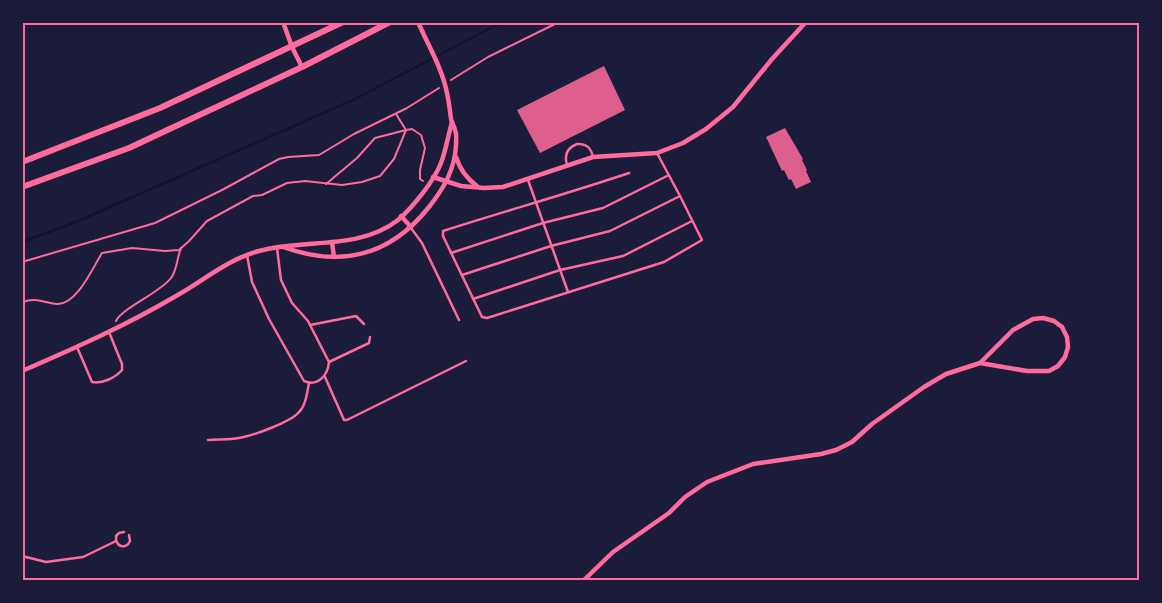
<svg xmlns="http://www.w3.org/2000/svg" width="1162" height="603" viewBox="0 0 1162 603" font-family="Commissioner,sans-serif">
<style>
.lines{fill:none;stroke-linecap:round;stroke-linejoin:round}
.stream{stroke:#12122b;stroke-width:2.5}
.building{fill:#dd5f8e}
.path{stroke:#ff6b9d;stroke-width:2}
.service{stroke:#ff6b9d;stroke-width:2.5}
.minor{stroke:#ff6b9d;stroke-width:4.5}
.secondary{stroke:#ff6b9d;stroke-width:6}
.neatline{fill:none;stroke:#ff6b9d;stroke-width:2}
</style>
<rect width="100%" height="100%" fill="#1b1b3a"/>
<g class="lines">
<polyline class="stream" points="22,242 76,222 353,100 502,22"/>
</g>
<g class="building">
<polygon points="604,66 625,110 540,153 517,110"/>
<polygon points="785,128 803,159 802,160 807,170 806,171 811,182 796,189 791,179 789,180 784,170 782,171 766,137"/>
</g>
<g class="lines">
<g class="path">
<polyline points="451,80 488,57 559,22"/>
<polyline points="326,184 357,158 375,138 406,130 396,114"/>
<polyline points="22,262 155,223 222,190 279,159 288,157 319,155 354,134 407,108 439,88"/>
<path d="M22,302C38,297 43,303 57,304C77,305 93,267 102,253L132,248L165,251L179,250L189,241L207,221L253,196L262,195L287,183L305,181L342,185L362,182L380,176L394,159L406,130L412,129L421,135L425,148L420,170V179L423,181"/>
<path d="M116,321C121,309 161,292 171,278C177,271 177,257 181,248"/>
</g>
<g class="service">
<path d="M567,165C564,155 567,148 577,144C587,143 591,148 593,157"/>
<path d="M629,173C567,194 505,211 443,231V236L482,317L487,318L664,262L702,240L680,196L657,153"/>
<polyline points="528,180 568,292"/>
<polyline points="411,228 422,243 459,320"/>
<polyline points="451,253 543,223 603,208 669,175"/>
<path d="M247,255L252,282L269,319L304,381C318,387 328,375 329,362L308,321L292,303L281,280L277,248"/>
<polyline points="462,275 551,246 610,231 680,196"/>
<polyline points="473,299 560,270 623,256 692,221"/>
<polyline points="310,325 356,316 364,324"/>
<path d="M77,347L92,382C102,384 115,378 122,370V364L109,332"/>
<polyline points="329,362 369,343 370,337"/>
<polyline points="325,377 344,420 347,420 466,361"/>
<path d="M208,440C218,439 229,440 239,438C252,436 291,422 299,412C306,405 307,393 309,383"/>
<path d="M124,532L119,533L116,536C115,547 126,550 130,541L129,535"/>
<polyline points="22,556 46,562 83,557 116,541"/>
</g>
<g class="minor">
<polyline points="283,22 292,47 302,67"/>
<path d="M456,157C460,170 466,178 477,186"/>
<polyline points="433,177 461,186 484,188 503,187 593,157 657,153 683,143 706,129 733,107 772,59 806,22"/>
<polyline points="401,216 411,227"/>
<polyline points="332,242 334,257"/>
<path d="M283,247C342,268 390,256 429,207C444,188 455,169 456,145C456,141 457,134 455,130C454,126 452,123 451,119C450,111 449,102 447,93C442,68 428,45 418,22"/>
<path d="M22,371C75,348 127,325 176,296C203,281 228,259 259,251C305,238 358,251 398,220C413,207 434,181 441,163C446,150 448,136 452,122"/>
<polyline points="584,580 613,552 669,513 685,497 707,482 753,464 821,454 836,450 852,442 872,424 924,387 946,374 980,363 1013,330 1033,319 1043,318 1054,321 1062,327 1067,337 1068,347 1065,357 1058,366 1049,371 1027,371 980,363"/>
</g>
<g class="secondary">
<polyline points="22,162 160,108 343,22"/>
<polyline points="22,187 129,148 302,67 390,22"/>
</g>
</g>
<rect width="1162" height="603" fill="none" stroke="#1b1b3a" stroke-width="48"/>
<rect x="24" y="24" width="1114" height="555" class="neatline"/>
</svg>
